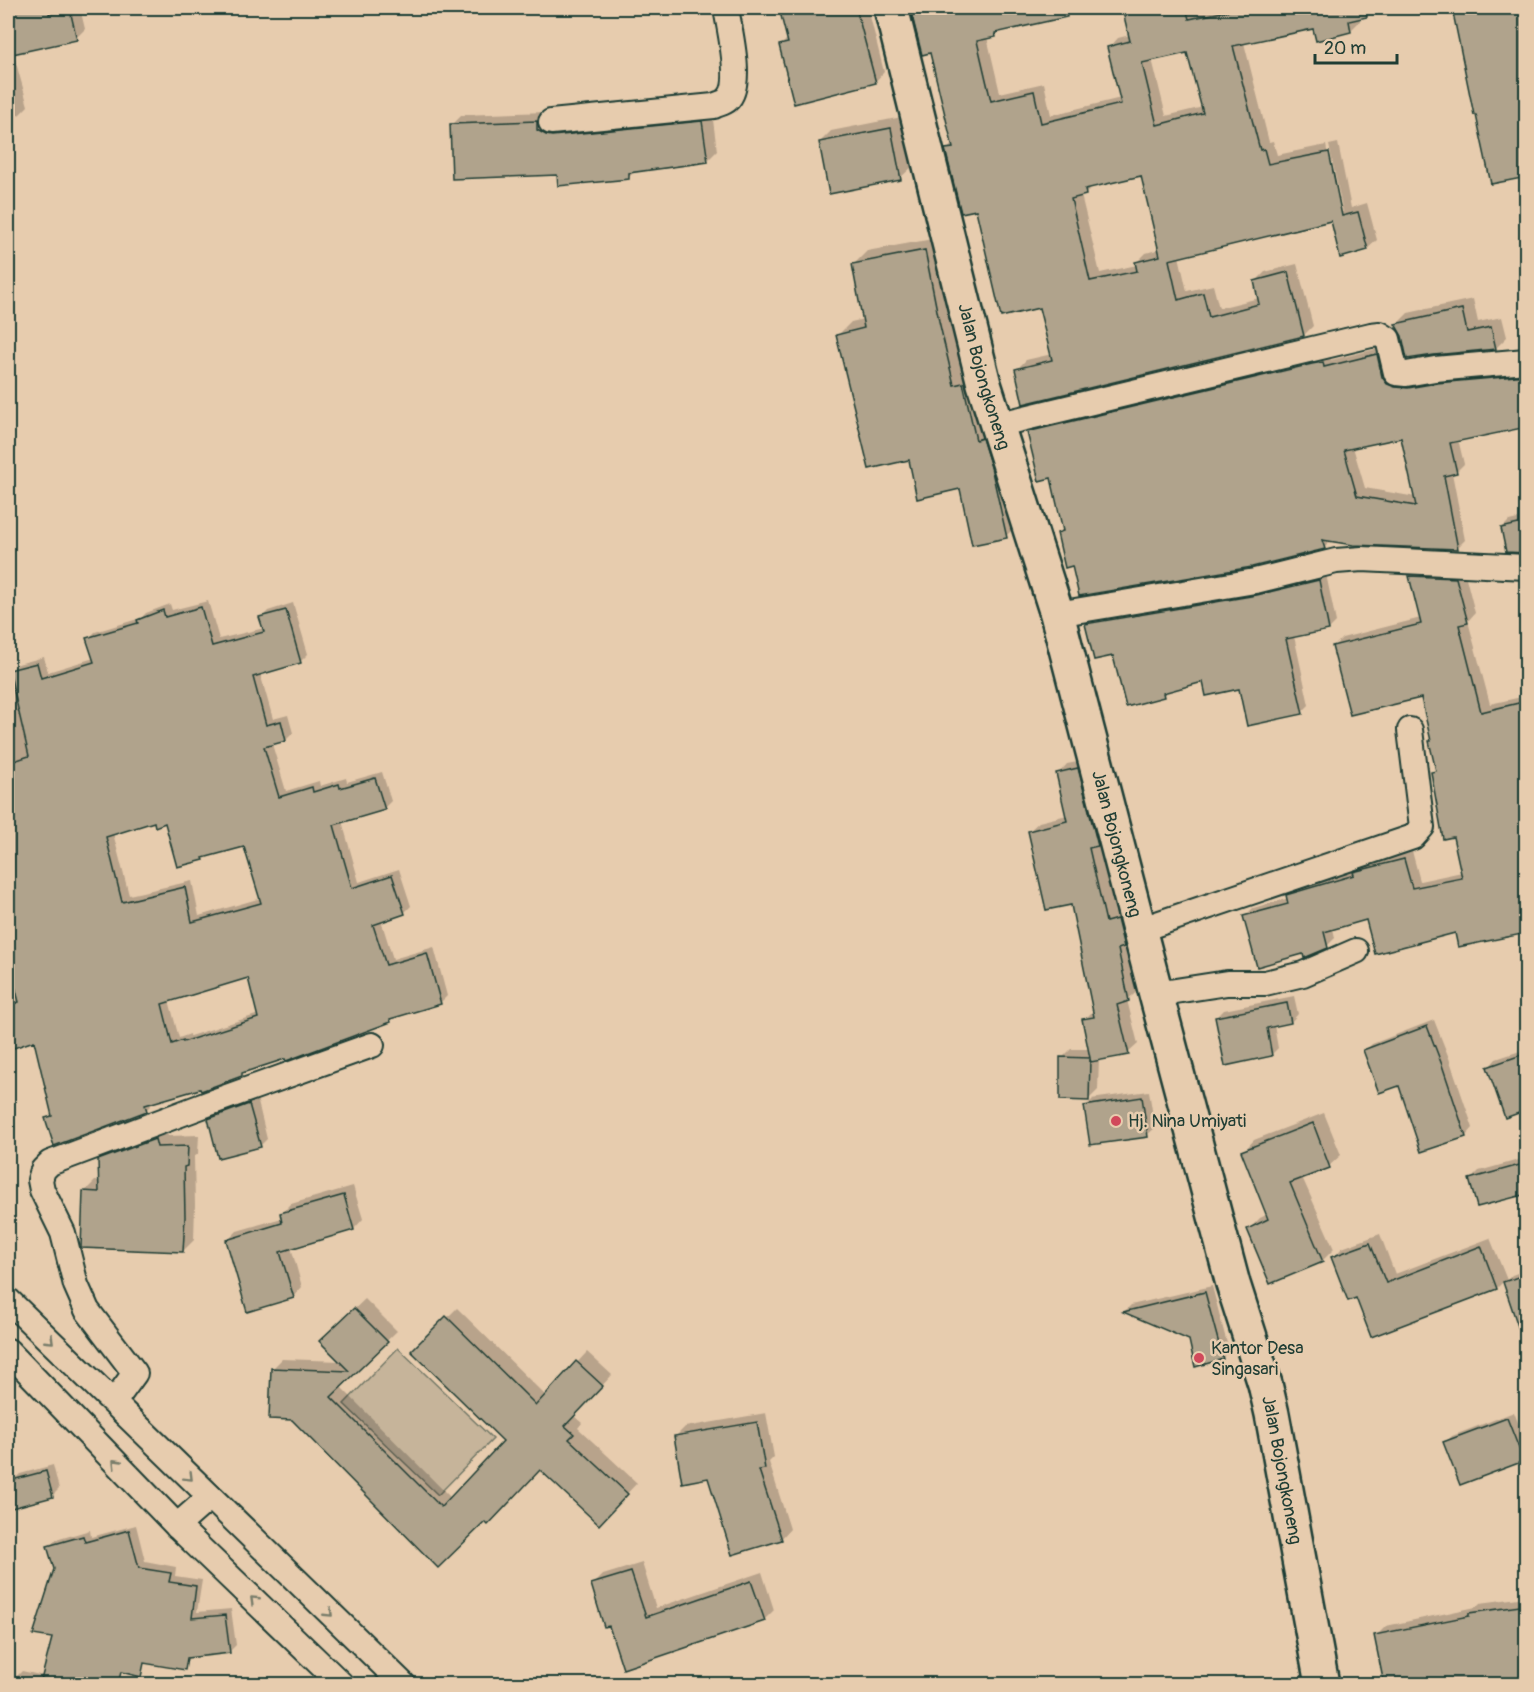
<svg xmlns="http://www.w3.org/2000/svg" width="1534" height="1692" viewBox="0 0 1534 1692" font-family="Pangolin,sans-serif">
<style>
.green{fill:#c6b49a;stroke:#727867;stroke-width:1.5}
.shadow{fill:#0003;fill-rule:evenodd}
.building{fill:#b0a38c;stroke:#1f3d34;stroke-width:1.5;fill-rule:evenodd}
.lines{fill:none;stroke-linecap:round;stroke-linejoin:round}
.street-casing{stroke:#1f3d34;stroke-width:28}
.secondary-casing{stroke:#1f3d34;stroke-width:38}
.street{stroke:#e7ccae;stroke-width:24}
.secondary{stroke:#e7ccae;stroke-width:33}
.oneway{stroke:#797d6b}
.poi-dot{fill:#d1495b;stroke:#e7ccae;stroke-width:2}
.labels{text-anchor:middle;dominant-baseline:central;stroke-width:5;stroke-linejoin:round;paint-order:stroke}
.street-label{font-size:18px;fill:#1f3d34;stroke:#e7ccae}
.poi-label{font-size:18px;fill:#1f3d34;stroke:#e7ccae;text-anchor:start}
</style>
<rect width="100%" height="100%" fill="#e7ccae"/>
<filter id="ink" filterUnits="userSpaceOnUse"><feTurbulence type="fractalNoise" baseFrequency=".0167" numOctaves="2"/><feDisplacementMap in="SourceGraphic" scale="12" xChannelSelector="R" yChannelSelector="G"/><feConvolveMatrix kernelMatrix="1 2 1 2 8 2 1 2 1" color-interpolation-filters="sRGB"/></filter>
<g filter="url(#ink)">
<polygon class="green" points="398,1348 493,1439 438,1495 344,1404"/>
<g class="shadow">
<polygon points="8,8 80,8 85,29 76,38 13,52 28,106 19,115 8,118"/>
<polygon points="780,8 868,8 884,72 875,82 781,45 788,38"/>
<path d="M912,8H1073L1064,16L1001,30L995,35L987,37L1000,93L1044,83L1051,115L1121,98L1109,48L1118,38L1130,35L1124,8H1197L1198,11L1212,8H1357L1360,21L1351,30L1314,27L1244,43L1269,142L1273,141L1277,155L1326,145L1339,212H1343L1329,145L1338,143L1351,208L1367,203L1377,240L1367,249L1332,219L1179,256L1187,291L1213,285L1219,308L1259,298L1256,281L1265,272L1297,264L1313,326L1304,335L1017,369L1026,360L1052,354L1040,306L977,208L947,150L953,143L932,51L923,53ZM1188,51L1203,107L1166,116L1152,59ZM1142,174L1160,249L1146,253L1137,262V265L1100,273L1081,195L1086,193L1094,185Z"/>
<polygon points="1455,8 1526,8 1526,175 1454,9"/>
<polygon points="547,112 712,112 717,151 707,161 635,171 629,177 559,173 452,125 462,115"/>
<polygon points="902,117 912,167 900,178 820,142 831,131"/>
<polygon points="938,238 1019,523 1006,536 961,487 910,458 838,335 851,322 864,319 854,264 867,251"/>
<polygon points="1473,299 1478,322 1502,317 1507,337 1496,348 1403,335 1397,324 1408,313"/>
<path d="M1385,347L1389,368L1526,369V431L1522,432L1521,427L1458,439L1464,464L1456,472L1452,473L1465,540L1457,548L1332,540L1324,548L1073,564L1058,533L1064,528L1052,477L1028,433L1036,425L1330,355L1331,360ZM1402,436L1416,497L1365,488L1353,447Z"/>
<polygon points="8,368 10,384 8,387"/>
<polygon points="1526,517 1526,552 1502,528 1509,521"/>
<polygon points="1419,568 1464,570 1475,613 1468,621 1490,704 1526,696 1526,932 1456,931 1367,918 1333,928 1335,938 1327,946 1304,953 1245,916 1253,908 1289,898 1288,896 1296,887 1359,869 1366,863 1412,851 1420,881 1462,872 1454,835 1433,773 1437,768 1433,740 1422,696 1334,646 1342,638 1421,618 1411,576"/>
<polygon points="1326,574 1336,622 1329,629 1294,636 1309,705 1302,712 1240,687 1204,680 1169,689 1163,696 1114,654 1087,624 1094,617"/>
<path d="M208,601L219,639L264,628L261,618L268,611L293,603L308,654L301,661L260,673L273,719L288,715L293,733L286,740L272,744L286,791L319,781L320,786L346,778L347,782L382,772L391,801L384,808L342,821L359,882L399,869L411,906L404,913L381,920L393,959L434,947L447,996L440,1003L395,1016L390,1021L246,1070L241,1075L153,1101V1103L146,1110L47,1119L53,1112L35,1039L8,1049V810L13,809L8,790V681L13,678L11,671L18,664L44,657L48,672L94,658L88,639L95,632L141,618L146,613L170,604L172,610ZM155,821L166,822L203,859L206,856L245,845L261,898L199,916L192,881L129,895L113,833ZM249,976L259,1014L190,1036V1034L179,1038L169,1000Z"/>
<polygon points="1087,760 1107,835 1099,843 1115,913 1126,911 1127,942 1138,991 1127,1000 1138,1044 1128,1053 1099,1059 1098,1090 1089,1099 1062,1058 1071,1049 1090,1049 1084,1020 1093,1011 1073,903 1029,831 1039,822 1067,815 1058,774 1067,764"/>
<polygon points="1294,996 1298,1014 1291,1022 1274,1025 1278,1048 1271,1055 1217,1017 1224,1010"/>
<polygon points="1434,1020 1449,1058 1473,1128 1466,1136 1422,1150 1400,1084 1365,1051 1372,1044"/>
<polygon points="1526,1049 1526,1137 1518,1111 1489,1067 1496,1059"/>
<polygon points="1149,1091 1155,1128 1147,1135 1086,1106 1093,1099 1091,1099"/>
<polygon points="257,1098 267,1139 260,1146 210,1119 217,1112"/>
<polygon points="1324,1113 1341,1155 1329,1166 1302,1177 1334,1249 1323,1260 1271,1282 1249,1229 1260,1218 1268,1214 1243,1152 1254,1140"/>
<polygon points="166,1129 168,1136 199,1135 198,1154 194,1157 195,1205 194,1240 183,1251 84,1192 95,1181 100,1181 100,1161 111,1149"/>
<polygon points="1526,1158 1526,1193 1471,1179 1479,1171"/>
<polygon points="353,1186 363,1219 354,1229 291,1247 302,1287 293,1297 228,1240 237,1231 282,1218 281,1214 291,1204"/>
<polygon points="1380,1234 1395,1274 1490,1238 1507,1280 1512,1275 1526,1270 1526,1346 1504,1281 1497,1288 1357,1296 1333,1258 1342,1248"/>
<polygon points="1212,1286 1229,1351 1222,1358 1190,1339 1125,1311 1131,1305"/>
<polygon points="365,1299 397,1331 340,1386 451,1498 505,1441 414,1351 457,1308 546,1396 587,1352 612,1375 574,1416 582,1423 578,1428 637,1483 599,1523 540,1468 438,1566 272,1369 282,1359 341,1361 321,1341"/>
<polygon points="1514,1412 1526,1443 1526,1456 1523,1459 1445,1443 1452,1436"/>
<polygon points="766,1413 774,1457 769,1462 790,1529 781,1539 709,1476 675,1437 685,1427"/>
<polygon points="53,1465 59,1489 52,1496 12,1481 20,1474"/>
<polygon points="8,1488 13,1510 8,1514"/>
<polygon points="136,1525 145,1561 176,1567 175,1576 202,1580 197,1612 231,1609 236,1645 229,1652 92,1667 92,1678 124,1680 123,1684 14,1684 15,1678 22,1671 44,1676 53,1637 55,1569 49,1546 56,1540 90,1530 91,1537"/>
<polygon points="642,1563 656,1608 762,1572 774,1610 764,1620 610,1624 593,1585 603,1575"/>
<polygon points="1526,1597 1526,1684 1386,1684 1376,1636 1386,1626 1476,1607 1480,1603"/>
</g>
<g class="building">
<polygon points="8,8 51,8 49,14 70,10 77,40 8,55"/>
<polygon points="779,8 856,8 876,83 794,104 779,45 788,43"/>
<path d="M910,8H1066L1067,17L995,33L996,37L977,41L991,101L1034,91L1041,123L1121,104L1107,47L1130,41L1122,8H1186L1189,19L1241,8H1366L1367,17L1349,21L1351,32L1316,41L1313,29L1233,46L1260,150L1264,149L1268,164L1329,152L1342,216L1358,212L1368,250L1340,258L1331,221L1169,260L1178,300L1203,293L1209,317L1259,304L1254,281L1288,272L1304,336L1023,404L1015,369L1052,360L1039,308L1001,317L976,210L961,213L945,149L953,148L930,53L922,55ZM1187,53L1203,113L1157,125L1142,63ZM1141,176L1160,256L1135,262L1137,271L1090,281L1071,199L1086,195L1085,189Z"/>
<polygon points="1452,8 1527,8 1527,177 1491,184 1476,115 1474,115"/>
<polygon points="537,121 537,130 546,135 552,136 702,121 708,162 629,173 629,179 558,186 557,175 452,179 450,124"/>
<polygon points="891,128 901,180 829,194 819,142"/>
<polygon points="925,250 939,321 954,385 963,383 976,440 982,438 991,467 1007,538 972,545 960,489 917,499 909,460 869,469 836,335 864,328 852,264"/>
<polygon points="1462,309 1467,332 1491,327 1496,349 1434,355 1407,359 1402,336 1395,324"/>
<path d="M1377,354L1382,377L1387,384L1395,387L1408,388L1437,383L1527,375V427L1450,443L1457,473L1444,476L1458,549L1353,545L1322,540L1325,549L1252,567L1079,596L1072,566L1065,568L1057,533L1063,531L1051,478L1039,481L1027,432L1312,364L1323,362L1324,367ZM1401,438L1416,506L1357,496L1344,450Z"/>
<polygon points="1527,522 1527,553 1506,552 1501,528"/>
<polygon points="1409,576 1456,578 1468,623 1459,625 1481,712 1527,701 1527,933 1458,947 1455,933 1375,954 1366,920 1324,932 1328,948 1304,958 1303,954 1257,967 1243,916 1288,904 1286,895 1354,875 1353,872 1357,871 1404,859 1412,888 1462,878 1453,837 1443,839 1431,772 1436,771 1429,741 1431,741 1421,698 1350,715 1332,646 1421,624"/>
<polygon points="1319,580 1329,630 1286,639 1303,714 1247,726 1239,689 1206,696 1203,682 1163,693 1164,697 1126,707 1113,656 1094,660 1085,624 1257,595"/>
<path d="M201,607L212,646L264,632L259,617L286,610L301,663L253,677L266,725L281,721L286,741L264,747L279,797L312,787L313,792L339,784L340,788L375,778L385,810L334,825L352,888L392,875L405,914L373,925L386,965L427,953L441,1004L390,1019L391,1022L286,1061L285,1059L242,1073V1076L201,1091L200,1089L145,1105L147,1111L54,1146L45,1118L52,1116L34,1041L8,1050V1006L19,1002L8,959V763L29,756L9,670L37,663L41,678L94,662L86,638L138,623L137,620L163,610L165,617ZM154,822L155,827L165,823L177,867L204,860L203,858L244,847L261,903L192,922L185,887L122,902L106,837ZM248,978L258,1018L183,1042V1040L172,1044L162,1004Z"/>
<polygon points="1078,768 1098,846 1089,848 1106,922 1117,919 1124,947 1118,949 1129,1001 1117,1005 1129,1055 1091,1062 1090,1059 1089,1101 1060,1100 1060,1057 1090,1058 1082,1019 1094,1017 1071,905 1046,910 1028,831 1067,821 1056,773"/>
<polygon points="1287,1003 1291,1023 1267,1028 1272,1056 1225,1066 1215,1017"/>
<polygon points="1427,1026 1442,1065 1466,1137 1421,1152 1399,1086 1379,1093 1363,1050"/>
<polygon points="1527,1053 1527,1110 1505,1118 1487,1067"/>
<polygon points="1142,1097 1148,1137 1090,1145 1084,1106"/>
<polygon points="249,1104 261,1147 218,1158 208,1119"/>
<polygon points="1313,1123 1330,1168 1290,1183 1323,1262 1270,1284 1247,1229 1268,1219 1241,1151"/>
<polygon points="155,1139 157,1147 188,1146 187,1166 184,1167 185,1217 183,1252 81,1248 83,1191 99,1192 98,1160"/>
<polygon points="1527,1163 1527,1194 1477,1207 1469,1179"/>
<polygon points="344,1195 354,1230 280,1252 294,1298 247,1312 226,1240 282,1223 280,1213"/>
<polygon points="1370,1243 1386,1283 1481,1246 1497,1289 1371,1337 1356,1298 1348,1301 1331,1257"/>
<polygon points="1527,1274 1527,1340 1523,1341 1503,1282"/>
<polygon points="1205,1292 1223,1359 1195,1367 1189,1340 1123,1312"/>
<polygon points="354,1308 388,1342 331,1397 441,1507 503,1441 411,1351 446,1316 536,1405 576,1361 603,1386 565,1426 574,1434 569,1439 628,1494 599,1525 540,1470 488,1525 485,1522 438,1568 292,1420 269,1419 271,1368 349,1371 319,1341"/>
<polygon points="1507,1418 1524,1461 1460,1485 1443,1442"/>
<polygon points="757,1422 765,1469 759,1470 782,1540 732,1555 708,1478 682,1483 674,1436"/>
<polygon points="46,1471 53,1497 8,1509 8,1481"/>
<polygon points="129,1530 139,1568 171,1573 169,1582 196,1586 192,1618 225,1615 230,1653 187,1658 185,1670 144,1663 141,1677 121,1672 118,1684 40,1684 52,1638 33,1635 54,1569 47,1546 83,1536 85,1542"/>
<polygon points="631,1572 646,1617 751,1581 765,1621 623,1669 609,1626 604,1627 591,1584"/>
<polygon points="1527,1605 1527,1684 1384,1684 1374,1635 1469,1616 1469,1613"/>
</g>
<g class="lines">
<g class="street-casing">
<g id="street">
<path d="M551,122L714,106C717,104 724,103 727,100C744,86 729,28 726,8"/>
<polyline points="996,425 1371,335 1380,334 1388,339 1396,373 1406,374 1435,369 1526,361"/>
<polyline points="1057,614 1255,581 1336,561 1362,559 1526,567"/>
<polyline points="1139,930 1413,837 1422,827 1410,730"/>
<polyline points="1156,994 1227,983 1265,983 1303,974 1356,951"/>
<polyline points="8,1300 403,1684"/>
<polyline points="8,1351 177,1526 341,1684"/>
<polyline points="114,1402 135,1373 87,1310 76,1285 63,1233 42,1190 40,1180 43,1170 50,1163 210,1103 372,1045"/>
<polyline points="177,1526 210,1497"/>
</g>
</g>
<g class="secondary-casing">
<g id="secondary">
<path id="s1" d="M891,8L984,384L1057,614L1156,994L1233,1284L1265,1384L1272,1414L1322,1684"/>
</g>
</g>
<use href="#street" class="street"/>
<use href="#secondary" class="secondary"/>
</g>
<defs><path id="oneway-chevron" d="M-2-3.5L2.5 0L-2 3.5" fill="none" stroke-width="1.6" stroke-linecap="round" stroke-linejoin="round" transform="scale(1.5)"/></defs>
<g class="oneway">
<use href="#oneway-chevron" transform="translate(50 1340) rotate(44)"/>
<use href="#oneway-chevron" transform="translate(116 1463) rotate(-134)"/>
<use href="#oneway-chevron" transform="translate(189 1477) rotate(45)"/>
<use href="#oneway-chevron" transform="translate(254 1600) rotate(-136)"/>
<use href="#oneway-chevron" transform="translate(329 1613) rotate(44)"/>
</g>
</g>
<g class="poi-dot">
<circle cx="1116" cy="1121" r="6"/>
<circle cx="1199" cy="1358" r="6"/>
</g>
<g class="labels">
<g class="street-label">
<text stroke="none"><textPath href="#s1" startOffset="380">Jalan Bojongkoneng</textPath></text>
<text stroke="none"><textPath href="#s1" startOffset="866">Jalan Bojongkoneng</textPath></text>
<text stroke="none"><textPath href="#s1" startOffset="1514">Jalan Bojongkoneng</textPath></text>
</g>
<g class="poi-label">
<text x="1128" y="1121">Hj. Nina Umiyati</text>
<text x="1211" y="1348">Kantor Desa<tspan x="1211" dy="21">Singasari</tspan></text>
</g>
</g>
<rect width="1534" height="1692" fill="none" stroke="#e7ccae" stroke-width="30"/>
<rect x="15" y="15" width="1504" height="1662" fill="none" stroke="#1f3d34" stroke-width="2" filter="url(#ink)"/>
<path d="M1315 54v9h82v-9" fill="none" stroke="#1f3d34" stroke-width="3"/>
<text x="1324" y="54" font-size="18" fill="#1f3d34" stroke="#e7ccae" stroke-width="4.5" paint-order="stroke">20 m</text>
</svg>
